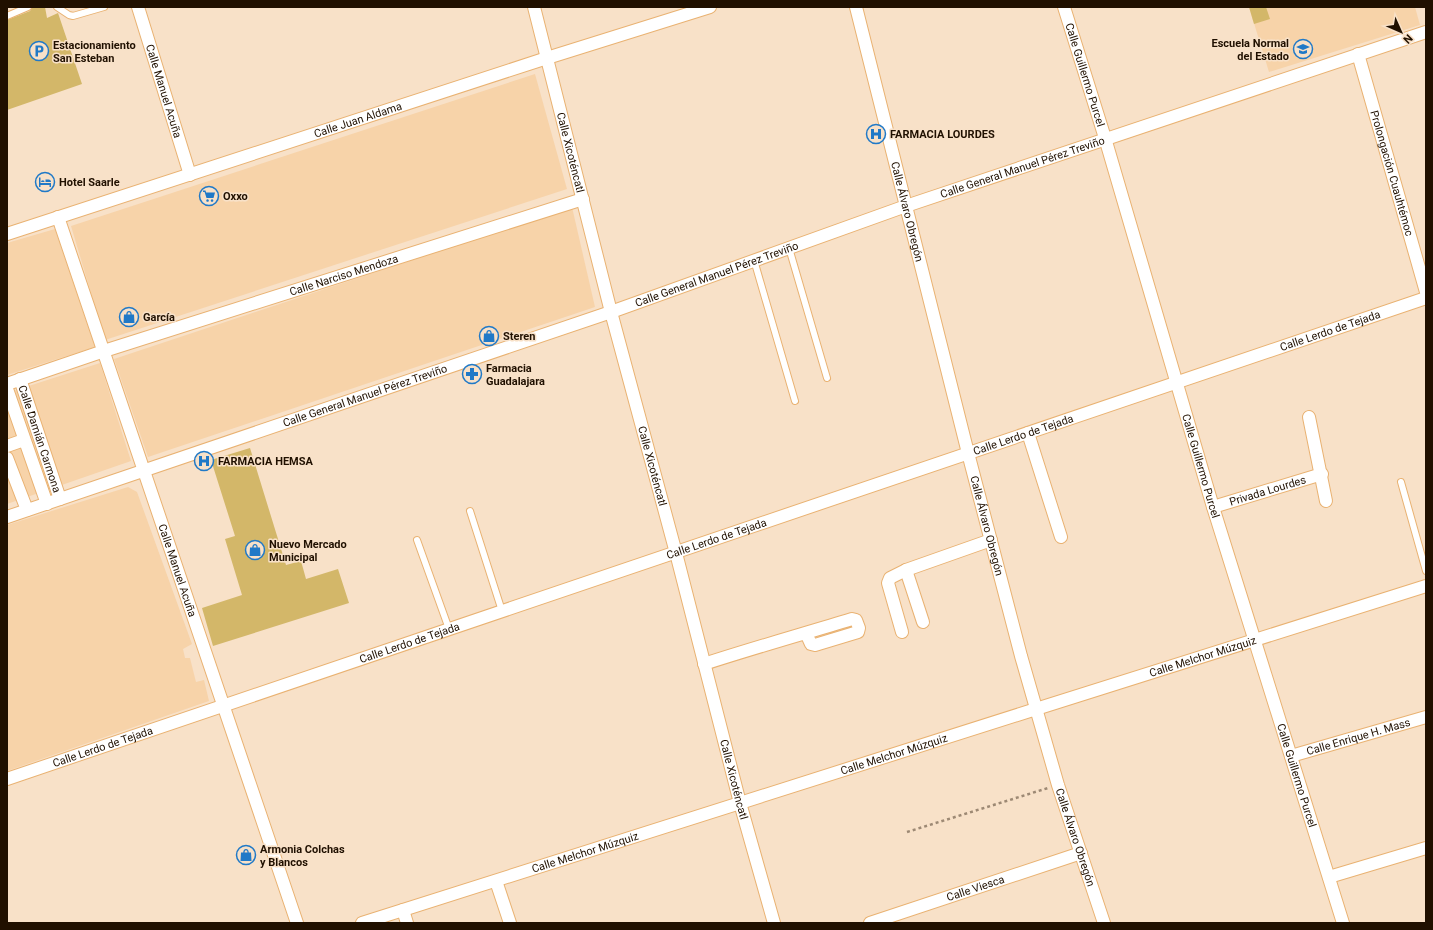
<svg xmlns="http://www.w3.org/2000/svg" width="1433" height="930" viewBox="0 0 1433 930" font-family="Roboto,sans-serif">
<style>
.built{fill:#f7d3a9}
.building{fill:#d3b769}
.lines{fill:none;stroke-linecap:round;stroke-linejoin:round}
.lane-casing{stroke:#e9b272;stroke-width:8}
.street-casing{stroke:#e9b272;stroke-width:14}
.path{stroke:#9d8974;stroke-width:2.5;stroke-dasharray:3 3;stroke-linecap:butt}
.lane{stroke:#fff;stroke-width:6}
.street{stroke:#fff;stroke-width:12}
.labels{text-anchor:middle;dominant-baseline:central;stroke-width:3;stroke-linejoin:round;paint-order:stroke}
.poi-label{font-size:11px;font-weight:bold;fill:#201000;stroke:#f8e1c8;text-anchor:start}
.street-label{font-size:11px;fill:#201000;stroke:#f8e1c8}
</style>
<rect width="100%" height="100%" fill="#f8e1c8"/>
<g class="built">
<polygon points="1249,7 1415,7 1420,25 1269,72"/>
<polygon points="535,74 567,189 105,340 71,226"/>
<polygon points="572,207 595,307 148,457 114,359"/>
<polygon points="55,229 95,347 7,375 7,243"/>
<polygon points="100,363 131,461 7,504 7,393"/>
<polygon points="128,487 137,492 192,644 183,649 185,658 190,658 196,682 204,680 209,701 7,771 7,525"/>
</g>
<g class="building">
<polygon points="32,7 45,7 47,18 58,13 82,84 7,110 7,20 30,11"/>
<polygon points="1249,7 1266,7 1270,19 1254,24"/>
<polygon points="250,448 286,565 301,561 306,579 338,569 349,603 213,646 202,608 242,595 225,539 235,536 211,460"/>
</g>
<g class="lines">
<g class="lane-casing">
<g id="lane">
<polyline points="57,7 69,15 73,16 104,7"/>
<polyline points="7,16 28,7"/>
<polyline points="789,248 827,378"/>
<polyline points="754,260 795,401"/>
<polyline points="1401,482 1426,571"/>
<polyline points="470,511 502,611"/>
<polyline points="417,540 449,629"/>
</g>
</g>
<g class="street-casing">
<g id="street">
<path id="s1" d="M138,7L190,175"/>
<path id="s2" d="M534,7L611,312L676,553L740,803L774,923"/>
<path id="s3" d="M856,7L968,453L1021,656L1058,785L1104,923"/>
<path id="s4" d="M1064,7L1105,138L1213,507L1343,923"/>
<path id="s5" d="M1358,54L1426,292"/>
<path id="s6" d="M58,217L297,923"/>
<path id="s7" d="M7,234L547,58L710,7"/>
<path id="s8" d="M20,379L60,499"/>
<path id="s9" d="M7,384L104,351L583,199"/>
<polyline points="7,389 47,504"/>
<polyline points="1309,417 1326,501"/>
<polyline points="1028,433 1061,537"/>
<polyline points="7,446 24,440"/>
<polyline points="7,458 27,510"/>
<path id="s10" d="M1213,507L1322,474"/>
<path id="s11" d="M7,517L611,312L906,206L1426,32"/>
<polyline points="906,570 923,622"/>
<polyline points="902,632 888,583 890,578 906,570 991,540"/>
<path d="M704,664C753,648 803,634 852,619L856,620L859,628L858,632L815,645L811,644L806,633"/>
<path id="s12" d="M1291,756L1426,717"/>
<path id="s13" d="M7,779L1426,298"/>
<polyline points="1329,877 1426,848"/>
<polyline points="496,881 510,923"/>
<polyline points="403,910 407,923"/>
<path id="s14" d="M362,923L1036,709L1426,586"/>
<path id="s15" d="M870,923L1081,853"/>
</g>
</g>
<polyline class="path" points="907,832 1048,788"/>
<use href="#lane" class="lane"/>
<use href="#street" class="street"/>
</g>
<defs>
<g id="university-ring" transform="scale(1)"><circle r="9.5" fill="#f8e1c8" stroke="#2079c7" stroke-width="1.5"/><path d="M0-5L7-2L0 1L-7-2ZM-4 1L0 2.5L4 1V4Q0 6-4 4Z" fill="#2079c7"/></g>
<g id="parking-ring" transform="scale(1)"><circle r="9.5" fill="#f8e1c8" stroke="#2079c7" stroke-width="1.5"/><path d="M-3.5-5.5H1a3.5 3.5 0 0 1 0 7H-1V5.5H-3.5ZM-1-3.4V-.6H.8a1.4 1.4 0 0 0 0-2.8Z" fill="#2079c7"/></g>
<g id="hospital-ring" transform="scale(1)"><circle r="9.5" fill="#f8e1c8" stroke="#2079c7" stroke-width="1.5"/><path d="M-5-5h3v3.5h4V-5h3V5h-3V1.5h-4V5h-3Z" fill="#2079c7"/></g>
<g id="hotel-ring" transform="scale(1)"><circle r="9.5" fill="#f8e1c8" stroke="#2079c7" stroke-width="1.5"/><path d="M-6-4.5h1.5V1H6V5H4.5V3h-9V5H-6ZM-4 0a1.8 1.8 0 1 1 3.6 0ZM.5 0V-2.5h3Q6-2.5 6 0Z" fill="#2079c7"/></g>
<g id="supermarket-ring" transform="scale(1)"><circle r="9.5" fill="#f8e1c8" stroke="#2079c7" stroke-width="1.5"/><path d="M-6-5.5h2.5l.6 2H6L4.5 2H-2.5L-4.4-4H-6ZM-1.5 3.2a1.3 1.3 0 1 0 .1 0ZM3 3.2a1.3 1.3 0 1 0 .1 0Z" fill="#2079c7"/></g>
<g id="shop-ring" transform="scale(1)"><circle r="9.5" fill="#f8e1c8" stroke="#2079c7" stroke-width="1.5"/><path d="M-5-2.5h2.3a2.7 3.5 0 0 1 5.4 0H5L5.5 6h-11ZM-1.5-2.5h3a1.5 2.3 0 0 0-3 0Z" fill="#2079c7"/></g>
<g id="pharmacy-ring" transform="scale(1)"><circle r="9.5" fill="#f8e1c8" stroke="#2079c7" stroke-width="1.5"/><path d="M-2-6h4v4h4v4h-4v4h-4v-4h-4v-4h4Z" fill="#2079c7"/></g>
</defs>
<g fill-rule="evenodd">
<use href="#university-ring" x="1303" y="49"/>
<use href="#parking-ring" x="39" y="51"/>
<use href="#hospital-ring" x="876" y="134"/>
<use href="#hotel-ring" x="45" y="182"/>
<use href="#supermarket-ring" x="209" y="196"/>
<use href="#shop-ring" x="129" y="317"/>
<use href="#shop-ring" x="489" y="336"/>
<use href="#pharmacy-ring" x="472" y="374"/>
<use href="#hospital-ring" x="204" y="461"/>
<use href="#shop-ring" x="255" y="550"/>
<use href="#shop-ring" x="246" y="855"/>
</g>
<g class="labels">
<g class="poi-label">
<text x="1289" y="43" text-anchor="end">Escuela Normal<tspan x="1289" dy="13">del Estado</tspan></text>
<text x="53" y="45">Estacionamiento<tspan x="53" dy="13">San Esteban</tspan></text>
<text x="890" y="134">FARMACIA LOURDES</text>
<text x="59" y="182">Hotel Saarle</text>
<text x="223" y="196">Oxxo</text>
<text x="143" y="317">García</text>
<text x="503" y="336">Steren</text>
<text x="486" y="368">Farmacia<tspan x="486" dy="13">Guadalajara</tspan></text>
<text x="218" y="461">FARMACIA HEMSA</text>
<text x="269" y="544">Nuevo Mercado<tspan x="269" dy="13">Municipal</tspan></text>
<text x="260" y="849">Armonia Colchas<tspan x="260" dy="13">y Blancos</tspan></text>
</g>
<g class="street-label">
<text stroke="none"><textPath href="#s4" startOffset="71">Calle Guillermo Purcel</textPath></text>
<text stroke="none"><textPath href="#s1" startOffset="88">Calle Manuel Acuña</textPath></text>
<text stroke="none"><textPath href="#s7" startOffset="369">Calle Juan Aldama</textPath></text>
<text stroke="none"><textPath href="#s2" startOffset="150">Calle Xicoténcatl</textPath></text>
<text stroke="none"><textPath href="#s11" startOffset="1074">Calle General Manuel Pérez Treviño</textPath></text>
<text stroke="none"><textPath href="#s5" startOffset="124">Prolongación Cuauhtémoc</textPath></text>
<text stroke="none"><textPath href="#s3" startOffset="211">Calle Álvaro Obregón</textPath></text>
<text stroke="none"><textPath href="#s11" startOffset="750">Calle General Manuel Pérez Treviño</textPath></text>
<text stroke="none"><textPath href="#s9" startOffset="354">Calle Narciso Mendoza</textPath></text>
<text stroke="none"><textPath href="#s13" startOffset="1397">Calle Lerdo de Tejada</textPath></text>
<text stroke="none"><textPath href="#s11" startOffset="378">Calle General Manuel Pérez Treviño</textPath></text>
<text stroke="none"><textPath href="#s13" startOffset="1073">Calle Lerdo de Tejada</textPath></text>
<text stroke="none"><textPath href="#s8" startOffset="63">Calle Damián Carmona</textPath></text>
<text stroke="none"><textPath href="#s2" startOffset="474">Calle Xicoténcatl</textPath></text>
<text stroke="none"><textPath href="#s4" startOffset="479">Calle Guillermo Purcel</textPath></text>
<text stroke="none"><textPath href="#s10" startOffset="57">Privada Lourdes</textPath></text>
<text stroke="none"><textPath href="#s3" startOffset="535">Calle Álvaro Obregón</textPath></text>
<text stroke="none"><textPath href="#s13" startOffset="749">Calle Lerdo de Tejada</textPath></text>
<text stroke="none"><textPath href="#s6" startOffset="373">Calle Manuel Acuña</textPath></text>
<text stroke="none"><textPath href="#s13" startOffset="425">Calle Lerdo de Tejada</textPath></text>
<text stroke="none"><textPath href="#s14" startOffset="882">Calle Melchor Múzquiz</textPath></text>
<text stroke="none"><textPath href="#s12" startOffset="70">Calle Enrique H. Mass</textPath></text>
<text stroke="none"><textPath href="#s13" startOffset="101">Calle Lerdo de Tejada</textPath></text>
<text stroke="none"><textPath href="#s14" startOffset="558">Calle Melchor Múzquiz</textPath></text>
<text stroke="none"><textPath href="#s4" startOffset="803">Calle Guillermo Purcel</textPath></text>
<text stroke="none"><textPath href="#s2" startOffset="798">Calle Xicoténcatl</textPath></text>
<text stroke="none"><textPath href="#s3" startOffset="859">Calle Álvaro Obregón</textPath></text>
<text stroke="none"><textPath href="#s14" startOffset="234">Calle Melchor Múzquiz</textPath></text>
<text stroke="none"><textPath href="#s15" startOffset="111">Calle Viesca</textPath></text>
</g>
</g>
<rect width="1433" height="930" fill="none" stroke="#201000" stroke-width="16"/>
<g transform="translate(1401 32) rotate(135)" stroke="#f8e1c8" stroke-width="3" paint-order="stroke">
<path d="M0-3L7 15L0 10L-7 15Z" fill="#201000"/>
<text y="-6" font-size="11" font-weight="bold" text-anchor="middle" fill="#201000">N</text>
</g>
</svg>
